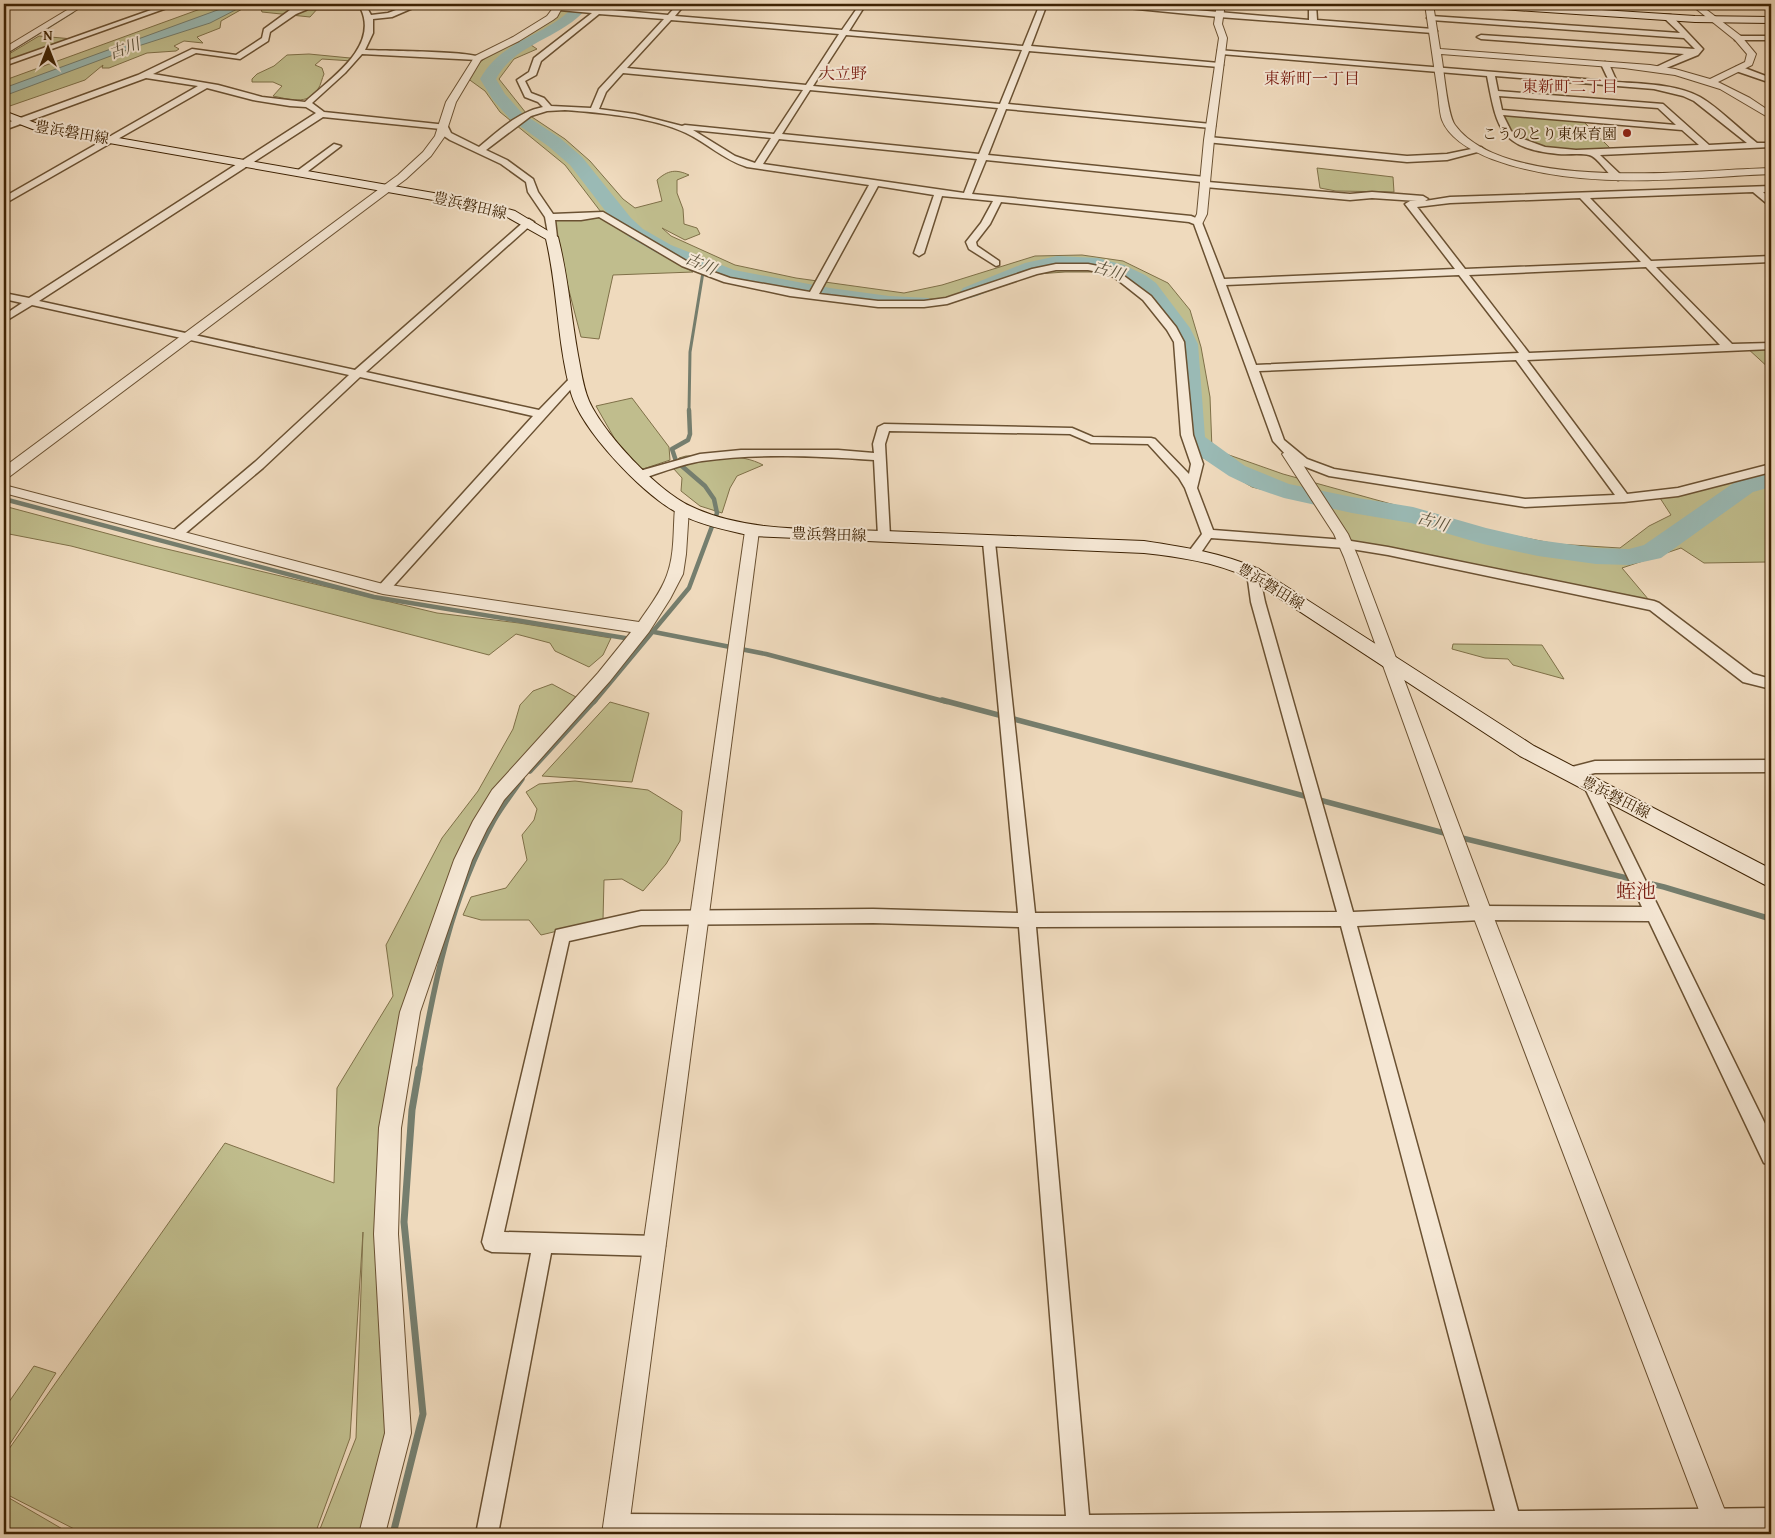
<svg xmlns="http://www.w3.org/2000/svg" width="1775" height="1538" viewBox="0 0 1775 1538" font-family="'Gentium Book Plus','Noto Serif JP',serif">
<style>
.green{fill:#c0bd8d;stroke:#7f7048}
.water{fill:#9abab5;stroke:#757e6e}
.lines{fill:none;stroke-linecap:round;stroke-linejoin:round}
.stream-far4{stroke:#757e6e;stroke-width:2.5}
.stream-far3{stroke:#757e6e;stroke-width:3}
.stream-far2{stroke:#757e6e;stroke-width:4.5}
.stream-far1{stroke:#757e6e;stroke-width:5.5}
.stream{stroke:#757e6e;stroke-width:7}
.river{fill:#9abab5;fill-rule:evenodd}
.minor-casing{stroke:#6a5132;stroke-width:3}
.tertiary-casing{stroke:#6a5132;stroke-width:2}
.secondary-casing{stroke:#3e2304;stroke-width:2}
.minor{fill:#f5e7d4;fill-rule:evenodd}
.tertiary{fill:#f5e7d4;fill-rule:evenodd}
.secondary{fill:#f5e7d4;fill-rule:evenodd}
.poi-dot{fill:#8f2418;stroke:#f5e7d4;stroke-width:2}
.labels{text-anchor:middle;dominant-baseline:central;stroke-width:4;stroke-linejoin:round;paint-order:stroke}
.far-street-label{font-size:15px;fill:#3e2304;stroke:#f5e7d4}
.far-poi-label{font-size:15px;fill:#3e2304;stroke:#f5e7d4;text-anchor:end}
.far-water-label{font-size:16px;font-style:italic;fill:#5a5039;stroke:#f5e7d4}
.far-quarter-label{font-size:16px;fill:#7a1f14;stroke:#f5e7d4}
.far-neighbourhood-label{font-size:16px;fill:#7a1f14;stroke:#f5e7d4}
.quarter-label{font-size:20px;fill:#7a1f14;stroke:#f5e7d4}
</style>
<rect width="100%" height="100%" fill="#efdabd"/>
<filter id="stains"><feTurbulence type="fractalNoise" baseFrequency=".004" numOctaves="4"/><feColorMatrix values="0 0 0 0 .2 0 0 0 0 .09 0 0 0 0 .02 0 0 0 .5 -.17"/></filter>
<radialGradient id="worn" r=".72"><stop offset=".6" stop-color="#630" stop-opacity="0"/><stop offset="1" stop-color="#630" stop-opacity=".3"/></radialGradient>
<g class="green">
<polygon points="214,4 251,4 221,21 220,28 197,37 203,43 184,41 174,46 179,49 176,51 147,53 109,68 102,68 103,65 85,80 4,108 4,77 8,79"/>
<polygon points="259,4 316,4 319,7 310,17 262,12"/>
<path d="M568,4H596V8L584,9L531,45L537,49L514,59L499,79L526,113L565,139L590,161L623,199L635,208L662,201L657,180C668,170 676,169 689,175L677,180V193L683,209L684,224L697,228L700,234L685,240L662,228L671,236L735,265L796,278L904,293L942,285L1035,256L1082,255L1123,261L1168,283L1190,310L1201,347L1210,397L1212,449L1283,474L1485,530L1556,544L1620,548L1649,526L1671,515L1660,498L1761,469L1771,468V520L1770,521L1771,525V555L1767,562L1704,563L1681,548L1622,568L1654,606L1345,544L1322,504L1252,487L1192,451L1179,342L1152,304L1110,272H1065L1023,275L947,299L875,300L756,286L692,267L702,266L675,258L627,231L693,272L613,275L599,339L581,337L550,217L604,216L565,165L500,112L485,91L467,78C483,53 515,39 541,24C550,18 563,12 568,4Z"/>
<polygon points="39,36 73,39 4,62 4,57"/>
<path d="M309,54L350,58L352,61L322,59L315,65L322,68L324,74C322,78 321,85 318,89C308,106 288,99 273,96L282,86L273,82H252V79L257,74L274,66L287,55Z"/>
<polygon points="1499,114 1584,122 1614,152 1546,150 1507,132"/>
<polygon points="1317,168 1393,177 1394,192 1336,191 1320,188"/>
<polygon points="1746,347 1771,347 1771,370"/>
<polygon points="632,398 669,447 670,460 640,470 616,441 596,406"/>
<path d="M686,456C710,456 741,453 763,465L737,476L730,488L722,513L700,506L681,491L682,478L673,468L679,458Z"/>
<polygon points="4,506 154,546 437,613 519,623 611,638 603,655 589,667 555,651 550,643 516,634 489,655 71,546 4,533"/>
<polygon points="1453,644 1542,645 1564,679 1513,665 1508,659 1485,658 1452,649"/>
<polygon points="552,684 576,697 494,801 410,1012 390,1128 396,1442 372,1534 318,1534 356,1438 363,1232 350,1438 315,1534 84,1534 4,1493 4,1456 225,1143 334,1183 337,1088 393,996 386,945 442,838 478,791 513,729 520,705 533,691"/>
<polygon points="610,702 649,713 632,782 542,776"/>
<polygon points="575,781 648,790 682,811 680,841 666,864 643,891 622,879 604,880 603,920 541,935 529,920 481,920 463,915 471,897 506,888 527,860 522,835 534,820 537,809 526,792 539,784"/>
<polygon points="34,1366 56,1373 4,1453 4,1409"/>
<polygon points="4,1495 71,1534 4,1534"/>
</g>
<polygon class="water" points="234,4 247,4 210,23 132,48 4,96 4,88"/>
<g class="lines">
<polyline class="stream-far4" points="4,55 73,12"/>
<polyline class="stream-far3" points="689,411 690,352 704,266"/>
<g class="stream-far2">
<polyline points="4,499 374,597 631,639"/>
<polyline points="654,632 766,654 947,702"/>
<polyline points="594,702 689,588 717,513 714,499 705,486 676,461 672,449 688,440 690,434 689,410"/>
</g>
<g class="stream-far1">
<polyline points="942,700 1448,834"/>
<polyline points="530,771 595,700"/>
<polyline points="1458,837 1664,887 1771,919"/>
<path d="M419,1071C434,984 451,897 494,820C502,806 513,792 522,779"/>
</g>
<polyline class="stream" points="393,1534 423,1414 404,1222 412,1110 419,1069"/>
<g class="river">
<path d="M576,4H590C566,38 515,42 496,79L505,94L522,113L560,138L582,157L631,218L643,229L671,245L734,270L830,288L889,296L929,298L932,302L929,306L889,308L830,300L729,281L657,253L629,237L617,226L570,165L548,146L510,119L493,100L480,79C502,38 548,37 576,4Z"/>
<polygon points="1057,256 1098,258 1124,265 1145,275 1156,283 1190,328 1198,344 1205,437 1245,466 1289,484 1352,497 1413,507 1486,528 1538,540 1596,548 1629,549 1644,545 1735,482 1771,472 1771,487 1753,492 1661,558 1629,565 1596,564 1538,556 1483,544 1411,523 1352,513 1284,498 1252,487 1229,476 1195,453 1186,444 1182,439 1176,344 1170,329 1142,291 1131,283 1110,273 1097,270 1057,268 1037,272 977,296 970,298 963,296 960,292 963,288 1025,263"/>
</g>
<g class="minor-casing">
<g id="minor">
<polygon points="168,4 178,4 4,66 4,62"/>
<path d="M359,4H365L371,15L388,13L412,4H422L392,17L373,19V33L365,50C384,51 472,51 482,58L478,60L362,54L345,73L312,103L324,112L447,125L451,133L479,147C498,131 518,112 543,107L538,102L525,97L517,80L529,72L534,58L592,13L559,10H556V6L593,9L594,4H600L601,9L668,15L678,4H685L675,16L842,30L860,4H866L849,31L1023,46L1040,4H1047L1031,46L1219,63L1223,65L1219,67L1029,51L1008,104L1211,124L1215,126L1211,128L1006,109L988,155L1205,177L1208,178V182L1350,194L1372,192L1423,196L1428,199L1425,201L1450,197L1771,186V192H1763L1771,199V207L1753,192L1590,198L1651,261L1771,256V262L1656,267L1732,344L1771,343V349L1527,360L1627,494L1678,488L1771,464V472L1678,496L1624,502L1525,507L1329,476L1298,464L1287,456L1273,441L1194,224L1189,222L1001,202L990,224L976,242L977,246L999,261V265L996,266L969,249L966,242L981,223L993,201L942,196L924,253L919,256L914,253L934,195L878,186L819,294L878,301H924L946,298L1032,269L1056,264H1088L1108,268L1120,273L1151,296L1176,327L1184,342L1193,435L1203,464L1197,488L1213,530L1345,540L1388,547L1654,601L1659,603L1753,674L1771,679V689L1743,682L1650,610L1388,555L1345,548L1211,538L1198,557H1188L1187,554L1202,534L1185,488L1179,478L1148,444L1091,443L1070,434L889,431L885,444L890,536L884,540L878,536L874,460C818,456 758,453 702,461C681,464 661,473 640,479L636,478L634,475L636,472L700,454L741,450H838L874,453L873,444L878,427L884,424L1072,428L1093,437L1151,438L1155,439L1189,474L1191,464L1181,435L1174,342L1167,330L1143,300L1114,277L1103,273L1088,270H1056L1037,274L947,304L924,307H878L790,296L724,282L682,266L599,217L581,220H555L557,237L555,239H549L545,217L528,192L526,182L501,164L450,140L444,136L441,129L323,117L39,301L355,370L526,220L529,219L534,222L532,224L366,372L539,410L571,377H579L580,379L388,592H378L376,589L533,416L360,377L263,468L181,537H173L171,534L173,531L255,462L349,375L32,305L4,322V315L22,303L4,299V293L29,298L316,113L306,107L290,106L253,100L207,88L4,204V197L198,86L146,78L7,129H4V124L138,75L192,49L236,55L262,38L264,29L290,10L304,5ZM308,9H361C379,48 329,79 305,102L262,97L218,85L153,74L196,53L240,59L268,41L270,32L296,14ZM599,14L664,19L599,89L591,108L551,106L544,98L531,93L525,81L536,75L541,61ZM671,20L839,34L806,85L627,68ZM846,35L1022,50L1000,104L813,86ZM623,73L803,90L774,134L685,125L682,126L635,114L599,109L606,92ZM810,90L998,108L979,154L782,134ZM565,110C603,113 652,117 686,133C707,143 724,160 747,167L869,185L810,292L730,278L708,270L688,262L603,212L553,214L538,192L533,179L507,160L486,150L531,116L547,111ZM693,130L771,138L755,163L735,156ZM779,139L977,159L964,193L763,164ZM986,160L1202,182V186L1205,187L1350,200L1372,198L1417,201H1410L1405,204L1455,269L1224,279L1201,220L1191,216L972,194ZM1580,198L1641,262L1465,269L1417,207L1450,203ZM1646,267L1720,345L1529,353L1469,275ZM1459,275L1519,353L1256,365L1226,285ZM1516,360L1615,495L1525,499L1334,469L1307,459L1284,440L1259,371Z"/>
<path d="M485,4H511C505,8 491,8 485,4Z"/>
<polygon points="1103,4 1128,4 1309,20 1309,4 1316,4 1317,20 1433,29 1437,31 1433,33 1219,17 1107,6"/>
<polygon points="1665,15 1671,15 1703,49 1698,55 1659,71 1656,71 1656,67 1684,54 1481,39 1477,37 1481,35 1695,49 1684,38 1431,20 1427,18 1431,16 1680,33 1665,19"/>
<rect x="1735" y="36" width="36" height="4"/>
<path d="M1218,50L1609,81L1601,64L1605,62L1609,64L1617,82C1642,84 1677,84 1700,97C1719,108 1739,129 1757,143H1771V147L1600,155L1621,175V179L1618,180C1607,176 1599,157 1589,155C1580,153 1568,155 1558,154C1499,148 1497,128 1487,76L1221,54H1218ZM1495,76L1654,89L1683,96L1694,101L1747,143L1709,145L1663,104L1498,91ZM1499,96L1658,108L1676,125L1502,110ZM1503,115L1682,130L1699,145L1576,150L1545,147L1518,137L1511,131Z"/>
<polygon points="1736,67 1742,67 1771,78 1771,83 1736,71"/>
<polygon points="1209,137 1407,156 1447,154 1481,147 1485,150 1447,160 1407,162 1206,142 1206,138"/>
<polygon points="334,144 341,146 303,175 297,175 297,171"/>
<path d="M989,538L995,542L1035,913L1337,912L1251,602L1247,573L1253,569L1259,573L1265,602L1353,912L1482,906L1642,907L1583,784L1586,780L1591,778L1596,780L1771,1136V1165L1764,1163L1649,921L1482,920L1357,926L1518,1511L1771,1508V1530L1524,1534L609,1533L606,1525L609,1517L617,1514L1066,1516L1019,927L873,923L641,925L569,941L504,1232L655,1236L662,1239L665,1246L662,1253L655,1256L551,1253L498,1534H476L531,1253L492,1252L485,1249L482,1242L556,930L641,911L873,909L1018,913L983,542ZM1341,926L1495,1511L1089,1515L1036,927Z"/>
<polygon points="1771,760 1771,772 1595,773 1569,779 1564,777 1561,773 1564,769 1595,761"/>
</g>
</g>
<g class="tertiary-casing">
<g id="tertiary">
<polygon points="77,4 86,4 4,55 4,48"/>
<polygon points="556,4 564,4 557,17 553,20 519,41 481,60 456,102 445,136 431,156 406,179 9,477 4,478 4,467 398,175 423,152 435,136 446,102 475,56 513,37 547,16"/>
<polygon points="1217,4 1225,4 1222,24 1227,38 1214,140 1207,214 1202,224 1198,225 1193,222 1197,214 1204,140 1219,38 1214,24"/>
<path d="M1425,4H1433L1440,49L1650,65L1675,69L1710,79L1745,62L1747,54L1735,40L1690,4H1699L1741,36L1756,54L1752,65L1718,82L1750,98L1771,112V119L1720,89L1675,75L1624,68L1441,54C1444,69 1447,114 1455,125C1505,193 1694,170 1771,168V174C1679,178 1581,192 1492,159C1474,152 1450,140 1442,120C1439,111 1439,97 1437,87C1433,59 1429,32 1425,4Z"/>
<polygon points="1289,450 1294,451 1348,534 1358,557 1492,913 1734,1534 1708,1534 1472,913 1344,557 1334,534 1282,454"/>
<path d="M4,485L383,584L639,622C649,607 661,592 667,575C675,554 673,529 675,508L677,505H687L689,508L686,554L683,574L670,599L649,632L610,681L504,800L487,829L472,860L420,1012L401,1128L398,1234L411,1433L385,1534H359L385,1433L374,1234L379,1128L400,1012L454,860L473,821L492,790L598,673L631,632L383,594L4,493Z"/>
<polygon points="752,526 757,528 759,531 628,1534 602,1534 745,531 747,528"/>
</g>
</g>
<g class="secondary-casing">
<g id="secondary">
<polygon points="1467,4 1510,4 1695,16 1771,17 1771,23 1695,22 1472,7"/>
<path d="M4,111L38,124L474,200L515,211L558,237C568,276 571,316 578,355C581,370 583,387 589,401C604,434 657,490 690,506C748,534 821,528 884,531C971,534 1057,538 1144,541C1184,547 1222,553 1259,569L1534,746L1771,869V888L1520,756L1247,577C1214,562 1180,557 1144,553L752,536C727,530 699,525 676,512C642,493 582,431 571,393C557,343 558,290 546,239L507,217L473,207L35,130L4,118Z"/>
</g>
</g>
<use href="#minor" class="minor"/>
<use href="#tertiary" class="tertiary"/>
<use href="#secondary" class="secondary"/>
</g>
<circle class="poi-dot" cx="1627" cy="133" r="5"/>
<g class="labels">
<g class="far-street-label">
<text transform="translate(72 132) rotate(10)">豊浜磐田線</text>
<text transform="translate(470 205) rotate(13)">豊浜磐田線</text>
<text transform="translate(829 534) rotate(2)">豊浜磐田線</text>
<text transform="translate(1271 586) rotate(31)">豊浜磐田線</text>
<text transform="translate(1616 797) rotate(27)">豊浜磐田線</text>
</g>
<g class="far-poi-label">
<text x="1617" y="133">こうのとり東保育園</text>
</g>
<g class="far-water-label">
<text transform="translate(124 48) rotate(-20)">古川</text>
<text transform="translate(701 263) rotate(24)">古川</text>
<text transform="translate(1109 270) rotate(17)">古川</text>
<text transform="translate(1433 521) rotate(16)">古川</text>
</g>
<g class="far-quarter-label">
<text x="843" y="73">大立野</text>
</g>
<g class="far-neighbourhood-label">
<text x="1312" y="78">東新町一丁目</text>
<text x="1570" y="86">東新町二丁目</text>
</g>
<g class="quarter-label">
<text x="1636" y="890">蛭池</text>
</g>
</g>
<rect width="1775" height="1538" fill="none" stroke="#efdabd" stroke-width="20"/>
<rect x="5" y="5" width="1765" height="1528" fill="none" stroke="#3e2304" stroke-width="2.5"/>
<rect x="10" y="10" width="1755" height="1518" fill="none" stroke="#3e2304"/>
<g transform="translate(48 48)" stroke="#f5e7d4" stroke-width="4" paint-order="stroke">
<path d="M0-4L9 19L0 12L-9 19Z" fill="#3e2304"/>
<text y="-8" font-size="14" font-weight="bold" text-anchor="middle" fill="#3e2304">N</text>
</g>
<rect width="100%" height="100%" filter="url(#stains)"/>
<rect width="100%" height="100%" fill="url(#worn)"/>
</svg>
